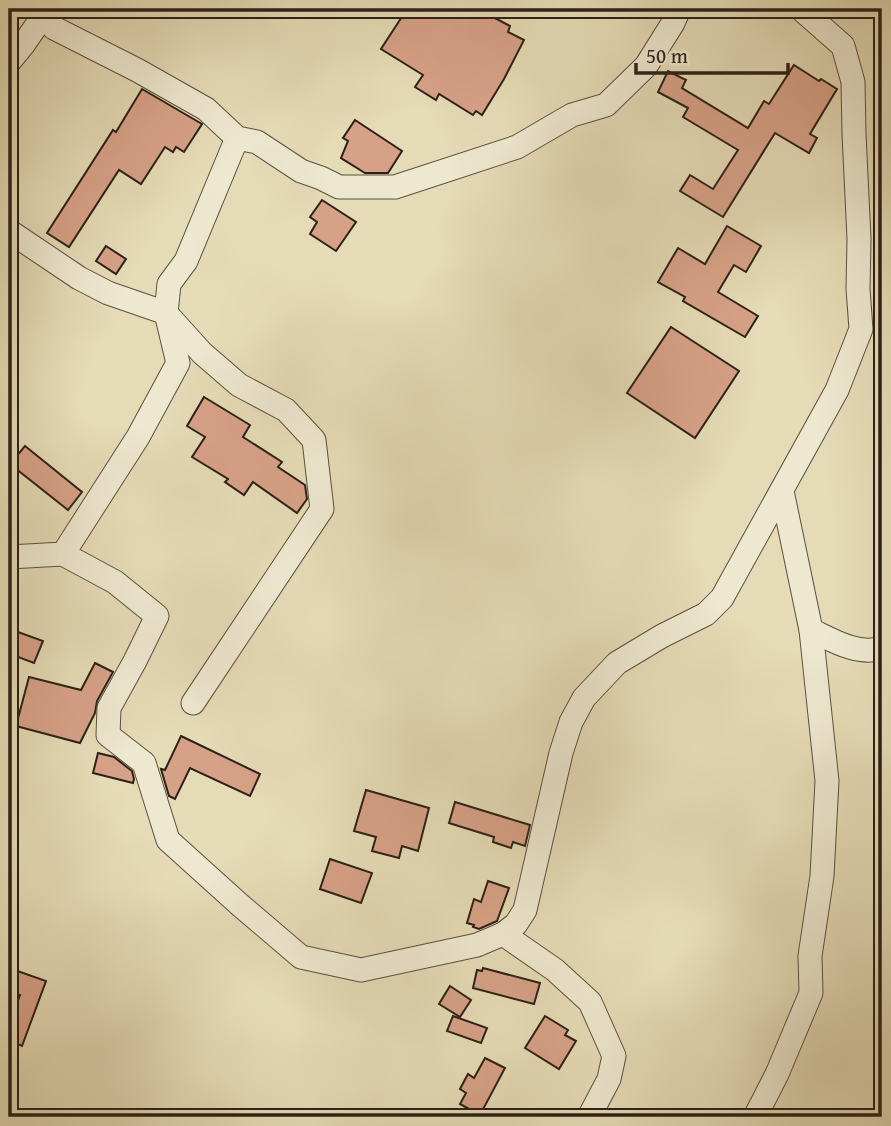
<svg xmlns="http://www.w3.org/2000/svg" width="891" height="1126" viewBox="0 0 891 1126" font-family="'Gentium Book Plus',serif">
<style>
.building{fill:#d7a187;stroke:#2c2117;stroke-width:2}
.lines{fill:none;stroke-linecap:round;stroke-linejoin:round}
.minor-casing{stroke:#5a503f;stroke-width:25}
.minor{stroke:#eee8d0;stroke-width:23}
</style>
<rect width="100%" height="100%" fill="#e5dbb6"/>
<filter id="stains"><feTurbulence type="fractalNoise" baseFrequency=".00286" numOctaves="4"/><feColorMatrix values="0 0 0 0 .2 0 0 0 0 .09 0 0 0 0 .02 0 0 0 .5 -.17"/></filter>
<radialGradient id="worn" r=".72"><stop offset=".6" stop-color="#630" stop-opacity="0"/><stop offset="1" stop-color="#630" stop-opacity=".3"/></radialGradient>
<g class="building">
<polygon points="407,9 478,9 510,26 508,32 524,40 504,79 482,115 476,111 473,115 439,94 436,100 415,87 423,75 381,49"/>
<polygon points="794,65 819,81 821,79 837,89 810,134 817,138 809,153 775,133 723,217 680,191 690,175 713,189 738,150 683,117 688,108 658,92 668,71 686,80 682,88 748,128 764,101 769,104"/>
<polygon points="142,89 202,124 184,152 176,147 173,152 165,147 141,184 119,170 69,247 47,233 113,130 116,132"/>
<polygon points="355,120 402,151 388,173 365,173 341,158 348,141 343,138"/>
<polygon points="322,200 356,222 336,251 310,234 317,222 310,217"/>
<polygon points="727,226 761,246 746,272 734,265 718,292 758,316 745,337 683,301 685,297 658,282 678,248 705,264"/>
<polygon points="106,246 126,259 116,274 96,261"/>
<polygon points="671,327 739,371 695,438 627,393"/>
<polygon points="204,397 250,425 243,437 282,462 278,467 305,485 307,499 297,513 253,482 244,495 225,482 228,479 192,457 205,437 187,426"/>
<polygon points="25,446 82,492 68,510 10,464"/>
<polygon points="18,632 43,641 34,663 10,654"/>
<polygon points="95,663 113,672 97,701 95,713 80,743 16,726 29,677 81,690"/>
<polygon points="181,736 260,774 250,796 190,768 175,799 169,796 161,769 165,770"/>
<polygon points="98,753 114,757 132,771 134,779 133,783 93,773"/>
<polygon points="366,790 429,808 418,851 402,846 399,858 372,851 376,837 354,831"/>
<polygon points="455,802 530,825 525,846 513,842 511,848 493,842 494,837 449,823"/>
<polygon points="330,859 372,873 361,903 320,889"/>
<polygon points="488,881 509,888 497,921 479,929 473,927 474,925 467,923 474,899 481,902"/>
<polygon points="9,968 46,981 22,1046 9,1040 9,1023 20,995 9,991"/>
<polygon points="483,968 540,983 534,1004 473,988 477,970 482,971"/>
<polygon points="450,986 471,1000 460,1017 439,1004"/>
<polygon points="453,1016 487,1028 481,1043 447,1031"/>
<polygon points="545,1016 568,1030 565,1035 576,1041 559,1069 525,1048"/>
<polygon points="485,1058 505,1068 480,1115 460,1104 466,1093 460,1089 468,1074 474,1078"/>
</g>
<g class="lines">
<g class="minor-casing">
<g id="minor">
<polyline points="48,9 48,18 54,28 137,70 206,109 237,138 257,142 301,171 321,178 339,187 395,187 517,147 572,115 606,105 646,66 673,23 679,9"/>
<polyline points="9,62 23,45 48,9"/>
<polyline points="9,231 79,278 108,293 166,313 202,353 239,385 286,410 314,440 322,509 193,703"/>
<polyline points="63,554 115,582 157,616 135,661 109,708 108,735 144,763 168,840 240,905 301,957 361,970 477,945 503,934 516,924 525,910 561,753 571,722 584,698 617,663 662,636 706,614 722,598 837,390 861,329 858,289 859,239 854,134 853,82 843,46 801,9"/>
<polyline points="9,557 63,554 138,437 178,363 166,313 169,284 186,261 237,138"/>
<path d="M811,630C832,640 858,656 882,648"/>
<polyline points="503,934 555,970 590,1002 614,1056 609,1079 589,1117"/>
<polyline points="757,1117 757,1113 777,1074 811,993 810,956 822,876 827,781 811,630 782,491"/>
</g>
</g>
<use href="#minor" class="minor"/>
</g>
<rect width="891" height="1126" fill="none" stroke="#e5dbb6" stroke-width="35"/>
<rect x="10" y="10" width="870" height="1105" fill="none" stroke="#2c2117" stroke-width="3.5"/>
<rect x="18" y="18" width="856" height="1091" fill="none" stroke="#2c2117" stroke-width="2"/>
<path d="M636 63v10h152v-10" fill="none" stroke="#2c2117" stroke-width="3.5"/>
<text x="646" y="63" font-size="21" fill="#2c2117" stroke="#eee8d0" stroke-width="5" paint-order="stroke">50 m</text>
<rect width="100%" height="100%" filter="url(#stains)"/>
<rect width="100%" height="100%" fill="url(#worn)"/>
</svg>
